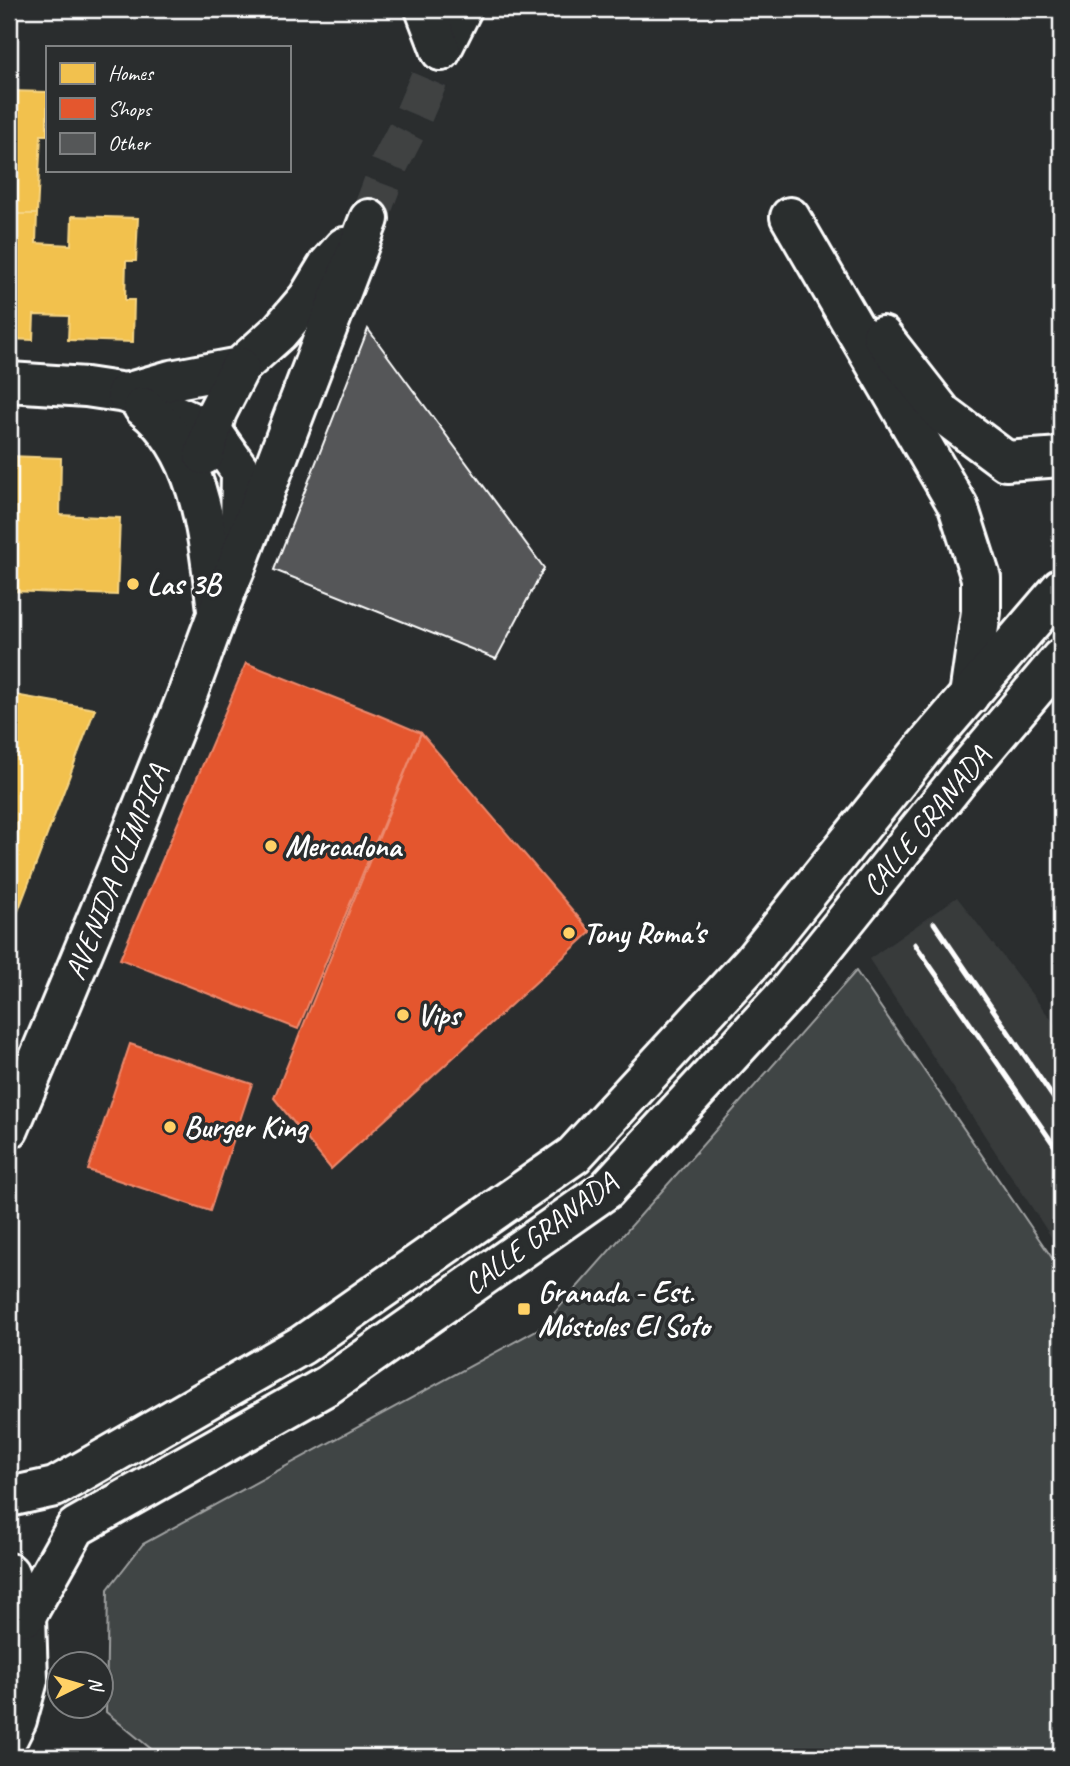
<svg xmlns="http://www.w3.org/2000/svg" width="1070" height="1766" viewBox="0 0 1070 1766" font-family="Caveat,sans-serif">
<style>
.built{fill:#373a3b}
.green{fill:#414445;stroke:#a0a2a2;stroke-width:2}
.homes{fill:#f2c14e;stroke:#f6d483;stroke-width:2}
.shops{fill:#e4572e;stroke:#ec896d;stroke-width:2}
.building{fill:#555758;stroke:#fff;stroke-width:2}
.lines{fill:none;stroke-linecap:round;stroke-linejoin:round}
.street-tunnel{stroke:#3f4243;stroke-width:38;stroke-dasharray:38 19;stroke-linecap:butt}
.street-casing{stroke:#fff;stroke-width:44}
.secondary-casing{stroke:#fff;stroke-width:44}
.street{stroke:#2a2d2e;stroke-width:38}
.secondary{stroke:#2a2d2e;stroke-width:38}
.rail{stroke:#fff;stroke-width:5}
.poi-dot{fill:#ffd166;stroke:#2a2d2e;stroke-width:2.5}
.labels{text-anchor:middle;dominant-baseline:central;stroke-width:7;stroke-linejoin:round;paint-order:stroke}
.poi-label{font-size:30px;font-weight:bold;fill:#fff;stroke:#2a2d2e;text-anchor:start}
.street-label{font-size:30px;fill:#fff;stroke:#2a2d2e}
</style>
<rect width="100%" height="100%" fill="#2a2d2e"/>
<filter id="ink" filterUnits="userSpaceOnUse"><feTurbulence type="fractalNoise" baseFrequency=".0143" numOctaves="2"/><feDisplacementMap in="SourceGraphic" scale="14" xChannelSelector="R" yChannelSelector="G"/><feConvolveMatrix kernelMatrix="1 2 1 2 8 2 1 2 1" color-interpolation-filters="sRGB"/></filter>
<g filter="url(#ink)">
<polygon class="built" points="957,897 1061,1032 1061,1252 869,959"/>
<polygon class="green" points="856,971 1061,1271 1061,1757 161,1757 106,1712 108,1589 143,1544 542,1327"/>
<g class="homes">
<polygon points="9,91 47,92 47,135 41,135 37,214 9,214"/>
<polygon points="9,214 37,214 36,243 71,245 72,216 138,218 136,261 126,261 125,300 134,300 133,342 68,340 69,316 34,315 33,340 9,339"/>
<polygon points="9,456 61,458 60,515 120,518 117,595 9,591"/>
<polygon points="9,694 95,709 9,935"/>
</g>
<g class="shops">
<polygon points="246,663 378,715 421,733 298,1029 120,959"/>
<polygon points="421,733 591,932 331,1169 274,1098"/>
<polygon points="130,1044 252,1084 210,1211 88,1170"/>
</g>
<polygon class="building" points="368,329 544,568 496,659 274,570"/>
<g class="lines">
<polyline class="street-tunnel" points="369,219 390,163 408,128 441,51"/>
<g class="street-casing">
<g id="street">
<polyline points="441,51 462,9"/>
<polyline points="790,217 958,506 981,578 981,612 969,696"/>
<polyline points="882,336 943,414 1006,461 1061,457"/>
<polyline points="9,382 86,387 126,393 212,431 241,472 240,530"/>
<polyline points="126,393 171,380 240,367 279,332 308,298 328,265 344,247"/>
<path d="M143,407C203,453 208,541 217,610"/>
<polyline points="204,455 217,412 240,367"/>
<path d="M9,1129C67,992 124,854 179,716C199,666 215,616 236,567L369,219"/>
</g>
</g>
<g class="secondary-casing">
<g id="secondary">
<polyline points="425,9 441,51"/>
<polyline points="9,1497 55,1487 302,1345 574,1155 753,961 923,749 1061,588"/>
<polyline points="9,1573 26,1616 28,1680 17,1720 9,1736"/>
<polyline points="26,1616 76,1527 328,1385 606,1190 789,991 959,779 1061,658"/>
</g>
</g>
<use href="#street" class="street"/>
<use href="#secondary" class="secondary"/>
<g class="rail">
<polyline points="934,923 1061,1109"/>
<polyline points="915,944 1061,1155"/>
</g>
</g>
</g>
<g class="poi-dot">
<circle cx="133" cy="584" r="7"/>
<circle cx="271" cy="846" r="7"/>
<circle cx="569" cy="933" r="7"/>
<circle cx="403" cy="1015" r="7"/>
<circle cx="170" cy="1127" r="7"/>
<rect x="517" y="1302" width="14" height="14" rx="3.5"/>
</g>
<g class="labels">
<g class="poi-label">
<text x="147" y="584">Las 3B</text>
<text x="285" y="846">Mercadona</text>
<text x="583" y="933">Tony Roma's</text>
<text x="417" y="1015">Vips</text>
<text x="184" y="1127">Burger King</text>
<text x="538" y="1292">Granada - Est.<tspan x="538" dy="34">Móstoles El Soto</tspan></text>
</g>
<g class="street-label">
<text transform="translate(926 821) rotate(-51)">CALLE GRANADA</text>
<text transform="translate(116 872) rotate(-68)">AVENIDA OLÍMPICA</text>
<text transform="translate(540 1233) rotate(-37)">CALLE GRANADA</text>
</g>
</g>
<rect width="1070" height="1766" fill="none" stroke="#2a2d2e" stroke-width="35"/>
<rect x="18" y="18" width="1035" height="1731" fill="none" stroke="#fff" stroke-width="2.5" filter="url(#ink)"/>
<rect x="46" y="46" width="245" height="126" fill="#2a2d2e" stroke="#7f8182" stroke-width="2"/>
<rect x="60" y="63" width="35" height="21" fill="#f2c14e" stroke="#7f8182" stroke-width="2"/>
<text x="108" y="80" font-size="21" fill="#ffffff">Homes</text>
<rect x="60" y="98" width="35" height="21" fill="#e4572e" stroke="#7f8182" stroke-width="2"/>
<text x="108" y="116" font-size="21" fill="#ffffff">Shops</text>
<rect x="60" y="133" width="35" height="21" fill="#555758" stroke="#7f8182" stroke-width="2"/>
<text x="108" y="150" font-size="21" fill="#ffffff">Other</text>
<g transform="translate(80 1685) rotate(85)"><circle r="33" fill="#2a2d2e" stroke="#7f8182" stroke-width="2"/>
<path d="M0-5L12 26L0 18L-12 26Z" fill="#ffd166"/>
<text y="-10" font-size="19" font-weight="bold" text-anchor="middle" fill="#ffffff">N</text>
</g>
</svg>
